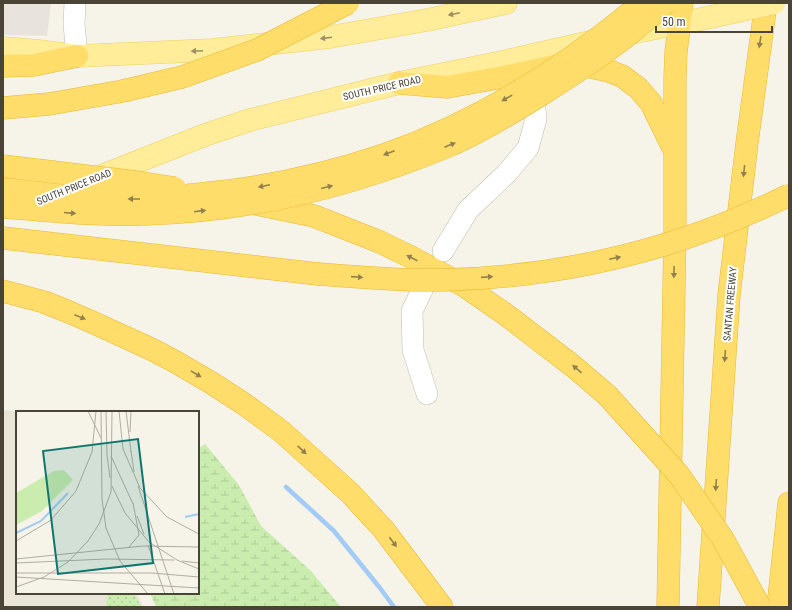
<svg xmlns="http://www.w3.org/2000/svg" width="792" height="610" viewBox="0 0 792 610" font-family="'Roboto Condensed',sans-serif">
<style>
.residential{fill:#eae6d7}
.industrial{fill:#e8e4dd}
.wetland{fill:url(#wetland-marsh)}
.park{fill:url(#park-dots)}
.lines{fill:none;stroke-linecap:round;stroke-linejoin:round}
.stream{stroke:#a2cbf6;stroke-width:4.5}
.minor-casing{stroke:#c2bcab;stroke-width:22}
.major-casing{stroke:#edd160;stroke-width:23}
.highway-casing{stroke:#e9b830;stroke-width:23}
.minor{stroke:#fff;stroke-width:21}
.major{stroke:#ffed99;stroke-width:22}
.highway{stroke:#ffdd6b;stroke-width:22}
.major-bridge-casing{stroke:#edd160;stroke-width:23;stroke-linecap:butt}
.highway-bridge-casing{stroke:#e9b830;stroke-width:23;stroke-linecap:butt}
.major-bridge{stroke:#ffed99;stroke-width:22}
.highway-bridge{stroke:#ffdd6b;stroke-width:22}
.oneway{fill:#9b9063}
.oneway2{fill:#92814c}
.labels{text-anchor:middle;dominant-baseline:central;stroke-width:4;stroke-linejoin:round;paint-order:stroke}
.street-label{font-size:10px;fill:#4a4437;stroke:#fff}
.inset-river{fill:none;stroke:#a2cbf6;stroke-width:2}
.inset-road{fill:none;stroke:#b1ada2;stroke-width:1}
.view{fill:#0f766e;fill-opacity:0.15;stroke:#0f766e;stroke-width:2}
.inset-edge{fill:none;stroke:#4a4437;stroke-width:2}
</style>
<defs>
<pattern id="wetland-marsh" width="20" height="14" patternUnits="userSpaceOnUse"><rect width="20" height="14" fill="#caecaf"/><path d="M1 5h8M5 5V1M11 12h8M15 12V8" fill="none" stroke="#afcc97"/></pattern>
<pattern id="park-dots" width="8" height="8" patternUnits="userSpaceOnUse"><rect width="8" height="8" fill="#caecaf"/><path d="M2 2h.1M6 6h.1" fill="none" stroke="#afcc97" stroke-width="1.8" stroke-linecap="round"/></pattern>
</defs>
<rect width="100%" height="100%" fill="#f6f3e9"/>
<polygon class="residential" points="3,410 23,412 17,412 17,593 137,593 143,607 3,607"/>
<polygon class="industrial" points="3,3 51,3 47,36 3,35"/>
<polygon class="wetland" points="205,444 239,485 261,526 310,570 341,607 156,607 150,593 198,593 198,449"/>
<polygon class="park" points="108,593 133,593 142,607 106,607"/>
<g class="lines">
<polyline class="stream" points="286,487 334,531 380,588 394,607"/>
<g class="minor-casing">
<g id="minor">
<polyline points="75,3 74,24 77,56"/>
<polyline points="443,251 468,210 507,173 528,148 536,119 532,83"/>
<polyline points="424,286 412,311 413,350 427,394"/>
</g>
</g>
<g class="major-casing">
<g id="major">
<polyline points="626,34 711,17"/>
<polyline points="3,48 39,51 77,56 212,50 330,37 427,20 506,3"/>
<polyline points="91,180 205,135 250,120 399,83 497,63 594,41"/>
</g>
</g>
<g class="highway-casing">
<g id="highway">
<polyline points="3,66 34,65 77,56"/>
<polyline points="399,83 447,87 503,77 559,65 582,65 609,71 622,76 638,88 651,103 672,146"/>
<polyline points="3,108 49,104 123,91"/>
<polyline points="252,203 314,216 380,242 411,257 466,287 505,314 573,366 607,395"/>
<polyline points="3,238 318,274"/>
<polyline points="3,291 44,302 69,312 92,322 151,349 174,361 210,382 244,404 281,431 350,493 384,530 442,607"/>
<polyline points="668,607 675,233 675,77 676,52 682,3"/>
<polyline points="708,607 729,295 747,143 766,3"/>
<polyline points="778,607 789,503"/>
</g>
</g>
<use href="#minor" class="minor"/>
<use href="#major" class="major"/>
<use href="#highway" class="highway"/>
<g class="major-bridge-casing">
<polyline id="major-bridge" points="711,17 774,3"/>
</g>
<g class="highway-bridge-casing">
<g id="highway-bridge">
<polyline points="123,91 182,77 257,50 348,3"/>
<polyline points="3,166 136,182 175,188"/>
<path d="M3,189C37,192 72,198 106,199C140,200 175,197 209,193C268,187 328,174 384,155C478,122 566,67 642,3"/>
<path d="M3,207C51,211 98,216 146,214C252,211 356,185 453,144C486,129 517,110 547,91C588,65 630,37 665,3"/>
<path d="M318,274C359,277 401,281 442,280C565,277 679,250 789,195"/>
<polyline points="607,395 679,475 723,539 760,607"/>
</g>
</g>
<use href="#major-bridge" class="major-bridge"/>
<use href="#highway-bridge" class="highway-bridge"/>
</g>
<defs><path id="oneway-solid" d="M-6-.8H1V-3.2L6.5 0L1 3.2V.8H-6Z"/></defs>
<g class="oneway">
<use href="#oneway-solid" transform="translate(454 14) rotate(168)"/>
<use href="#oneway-solid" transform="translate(326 38) rotate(173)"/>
<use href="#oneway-solid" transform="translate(197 51) rotate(178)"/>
</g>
<g class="oneway2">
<use href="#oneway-solid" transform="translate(760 42) rotate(99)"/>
<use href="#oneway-solid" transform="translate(507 98) rotate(151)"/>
<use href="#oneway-solid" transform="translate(450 145) rotate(-23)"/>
<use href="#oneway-solid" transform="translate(389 153) rotate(159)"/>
<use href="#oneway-solid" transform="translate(744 171) rotate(96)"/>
<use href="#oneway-solid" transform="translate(264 186) rotate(168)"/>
<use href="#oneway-solid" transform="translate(327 187) rotate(-14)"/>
<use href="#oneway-solid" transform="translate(134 199) rotate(180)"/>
<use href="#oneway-solid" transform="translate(200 211) rotate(-7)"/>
<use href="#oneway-solid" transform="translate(70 213) rotate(5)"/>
<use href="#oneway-solid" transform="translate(412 258) rotate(-153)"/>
<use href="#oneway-solid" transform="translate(615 258) rotate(-12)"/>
<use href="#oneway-solid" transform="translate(674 272) rotate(91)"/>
<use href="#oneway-solid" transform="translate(357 277) rotate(4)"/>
<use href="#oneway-solid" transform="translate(487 277) rotate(-4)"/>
<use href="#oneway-solid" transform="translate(80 317) rotate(22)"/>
<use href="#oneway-solid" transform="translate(725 356) rotate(94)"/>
<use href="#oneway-solid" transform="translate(577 369) rotate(-139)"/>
<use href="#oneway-solid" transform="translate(196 374) rotate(31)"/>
<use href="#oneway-solid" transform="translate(302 450) rotate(43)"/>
<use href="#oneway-solid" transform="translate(716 485) rotate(94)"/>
<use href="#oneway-solid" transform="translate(393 542) rotate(53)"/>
</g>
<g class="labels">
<g class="street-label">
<text transform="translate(382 88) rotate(-13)">SOUTH PRICE ROAD</text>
<text transform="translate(74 187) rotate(-22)">SOUTH PRICE ROAD</text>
<text transform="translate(730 304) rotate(-85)">SANTAN FREEWAY</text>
</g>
</g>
<g transform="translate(16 411)">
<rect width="183" height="183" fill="#f6f3e9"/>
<path d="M48,59L57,69L26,100L0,114V82L38,60Z" fill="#caecaf"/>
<path class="inset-river" d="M169,106L183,103M0,122L25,110L52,82"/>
<path class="inset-road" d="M72,0L85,27M85,0L86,88L90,117L104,150L132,183M90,0L91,44L94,67M103,0L107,38L124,77L151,106L183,123M110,0L115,41M114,21L115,0M115,40L118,61M95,45L117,93M96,75L109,102L133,131L161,149L183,158M122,75L158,183M121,105L128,123M0,130L35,109L60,80L76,41L80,0M132,134L149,183M113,136L123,124L117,92M0,148L127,135L183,136M166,150L183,152M0,152L90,148L158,149M0,162H136L183,166M0,166L183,177M0,176L28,166L52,151L72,130L83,113L95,81L96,0"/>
<path class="view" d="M122,28L137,152L42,163L27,40Z"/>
<rect width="183" height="183" class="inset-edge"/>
</g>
<rect width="792" height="610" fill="none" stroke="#4a4437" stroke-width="8"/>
<path d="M656 26v6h116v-6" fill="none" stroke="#4a4437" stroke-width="2"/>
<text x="662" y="26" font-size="12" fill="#4a4437" stroke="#ffffff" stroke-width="3" paint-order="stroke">50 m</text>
</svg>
